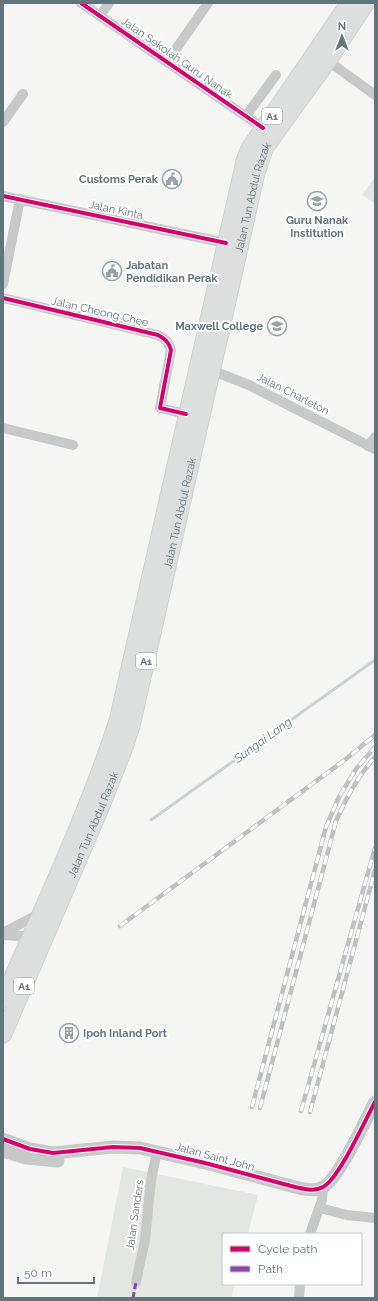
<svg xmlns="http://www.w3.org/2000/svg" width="378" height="1301" viewBox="0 0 378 1301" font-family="Raleway,sans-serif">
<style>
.green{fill:#e4e7e1}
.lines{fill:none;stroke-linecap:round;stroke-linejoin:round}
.stream{stroke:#cad3d4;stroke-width:3}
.primary-casing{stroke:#d1d2d2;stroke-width:18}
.minor{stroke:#c8caca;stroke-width:10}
.tertiary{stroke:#c8caca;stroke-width:13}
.primary{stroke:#dddede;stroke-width:16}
.rail-casing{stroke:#bec0c1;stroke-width:4.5}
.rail{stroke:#fff;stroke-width:3;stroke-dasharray:9;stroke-linecap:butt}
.quiet{stroke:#8e44ad;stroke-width:3;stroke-dasharray:6 3;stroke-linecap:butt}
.cycleway-casing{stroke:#fff;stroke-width:6}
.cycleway{stroke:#d6006c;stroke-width:4}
.labels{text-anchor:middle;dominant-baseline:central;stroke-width:4;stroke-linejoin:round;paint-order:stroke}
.shield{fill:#fff;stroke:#929ea3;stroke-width:1}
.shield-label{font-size:10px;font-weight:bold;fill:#63757c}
.street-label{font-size:11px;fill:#63757c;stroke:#fff}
.poi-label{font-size:11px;font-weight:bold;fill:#63757c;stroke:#fff;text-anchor:end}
.water-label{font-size:12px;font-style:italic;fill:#5e7578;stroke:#fff}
</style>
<rect width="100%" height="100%" fill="#f5f5f4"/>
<g class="green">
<polygon points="375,177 375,204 362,195"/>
<polygon points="123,1167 258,1195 248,1234 223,1234 223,1284 235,1284 231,1298 97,1298"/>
</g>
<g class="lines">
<polyline class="stream" points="151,820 375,660"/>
<g class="primary-casing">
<g id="primary">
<path d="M3,999C43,907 87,815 118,719L245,159L249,149L349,3"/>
<path id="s1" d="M3,1035L101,807L125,746L132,724L256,175L265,148L328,61L366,3"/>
</g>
</g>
<g class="minor">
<polyline points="81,3 263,128"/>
<polyline points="100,16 109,3"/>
<polyline points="328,61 375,95"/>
<polyline points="167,62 208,3"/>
<polyline points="246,116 276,75"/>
<polyline points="3,122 23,94"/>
<polyline points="3,196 226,243"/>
<polyline points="3,284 20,199"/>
<path d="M3,298L158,335C165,339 169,342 171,350L160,408L186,414"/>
<polyline points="207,370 221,374 249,385 375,449"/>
<polyline points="3,428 73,445"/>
<polyline points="368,446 375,437"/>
<polyline points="3,933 39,914"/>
<polyline points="3,935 35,937"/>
<polyline points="320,1208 347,1215 375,1218"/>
<polyline points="310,1234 322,1200 323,1187"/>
<polyline points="136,1282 145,1240 151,1180 157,1152"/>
<polyline points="299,1298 300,1284"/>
</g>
<g class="tertiary">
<path d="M3,1139L30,1149L53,1153L113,1147L140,1148L205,1163L295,1187C304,1189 314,1192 323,1187C339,1179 365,1120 375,1102"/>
<polyline points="3,1151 26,1158 58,1161"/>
</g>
<use href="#primary" class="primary"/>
<g class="rail-casing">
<g id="rail">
<polyline points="120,926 346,759 375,735"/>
<polyline points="252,1107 326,827 339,797 356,769 375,747"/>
<path d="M260,1108L336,821C346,798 358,776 375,757"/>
<polyline points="301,1111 375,848"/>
<polyline points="310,1112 375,870"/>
</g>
</g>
<use href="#rail" class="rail"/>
<polyline class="quiet" points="133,1298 136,1282"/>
<g class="cycleway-casing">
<g id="cycleway">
<polyline points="81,3 263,128"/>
<polyline points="3,196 226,243"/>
<path d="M3,298L158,335C165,339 169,342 171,350L160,408L186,414"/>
<path d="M3,1139L30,1149L53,1153L113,1147L140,1148L205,1163L295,1187C304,1189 314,1192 323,1187C339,1179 365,1120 375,1102"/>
</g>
</g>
<use href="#cycleway" class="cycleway"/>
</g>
<defs>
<g id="civic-ring" transform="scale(1)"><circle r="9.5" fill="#fff" stroke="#96a2a6" stroke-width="1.5"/><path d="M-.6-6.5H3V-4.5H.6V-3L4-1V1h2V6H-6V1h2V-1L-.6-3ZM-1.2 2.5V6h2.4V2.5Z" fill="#96a2a6"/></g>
<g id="school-ring" transform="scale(1)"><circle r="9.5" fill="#fff" stroke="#96a2a6" stroke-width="1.5"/><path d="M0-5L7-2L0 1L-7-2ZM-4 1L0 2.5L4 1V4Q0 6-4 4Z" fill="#96a2a6"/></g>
<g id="university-ring" transform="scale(1)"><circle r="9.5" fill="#fff" stroke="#96a2a6" stroke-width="1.5"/><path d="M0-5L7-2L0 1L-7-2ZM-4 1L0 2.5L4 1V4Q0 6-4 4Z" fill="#96a2a6"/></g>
<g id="building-ring" transform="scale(1)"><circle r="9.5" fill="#fff" stroke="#96a2a6" stroke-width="1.5"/><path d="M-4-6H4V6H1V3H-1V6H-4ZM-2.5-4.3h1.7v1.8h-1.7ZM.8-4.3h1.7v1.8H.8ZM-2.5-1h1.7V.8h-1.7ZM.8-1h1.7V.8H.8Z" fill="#96a2a6"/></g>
</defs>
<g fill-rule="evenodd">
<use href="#civic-ring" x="172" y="179"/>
<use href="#school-ring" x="317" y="201"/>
<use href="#civic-ring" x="112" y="271"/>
<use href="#university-ring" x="277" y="326"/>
<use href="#building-ring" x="69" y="1033"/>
</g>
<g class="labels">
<g class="shield">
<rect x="262" y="108" width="20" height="16" rx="3"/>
<rect x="136" y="653" width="20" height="16" rx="3"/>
<rect x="14" y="978" width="20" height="16" rx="3"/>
</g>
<g class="shield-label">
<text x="272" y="116">A1</text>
<text x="146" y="661">A1</text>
<text x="24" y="986">A1</text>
</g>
<g class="street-label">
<text transform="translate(177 58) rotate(35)">Jalan Sekolah Guru Nanak</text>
<text stroke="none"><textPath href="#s1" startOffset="877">Jalan Tun Abdul Razak</textPath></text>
<text transform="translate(116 210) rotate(12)">Jalan Kinta</text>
<text transform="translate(100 312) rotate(13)">Jalan Cheong Chee</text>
<text transform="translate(293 394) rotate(27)">Jalan Charleton</text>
<text stroke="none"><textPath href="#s1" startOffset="553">Jalan Tun Abdul Razak</textPath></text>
<text stroke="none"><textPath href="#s1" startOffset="229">Jalan Tun Abdul Razak</textPath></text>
<text transform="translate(215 1157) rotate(15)">Jalan Saint John</text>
<text transform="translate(135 1215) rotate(-82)">Jalan Sanders</text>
</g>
<g class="poi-label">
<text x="158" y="179">Customs Perak</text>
<text x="317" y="220" text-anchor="middle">Guru Nanak<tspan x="317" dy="13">Institution</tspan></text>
<text x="126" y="265" text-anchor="start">Jabatan<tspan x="126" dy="13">Pendidikan Perak</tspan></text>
<text x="263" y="326">Maxwell College</text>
<text x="83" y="1033" text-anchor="start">Ipoh Inland Port</text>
</g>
<g class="water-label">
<text transform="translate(263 740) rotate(-36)">Sungai Lang</text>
</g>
</g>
<rect width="378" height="1301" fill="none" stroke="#63757c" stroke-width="8"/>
<rect x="222" y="1233" width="140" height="52" fill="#ffffff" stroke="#c1c8cb"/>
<rect x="230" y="1246" width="20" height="6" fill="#d6006c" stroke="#c1c8cb"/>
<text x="258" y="1253" font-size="12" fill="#63757c">Cycle path</text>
<rect x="230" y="1266" width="20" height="6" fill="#8e44ad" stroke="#c1c8cb"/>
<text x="258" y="1273" font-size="12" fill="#63757c">Path</text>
<g transform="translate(342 36)" stroke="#ffffff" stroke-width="3" paint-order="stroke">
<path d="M0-3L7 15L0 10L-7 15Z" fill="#63757c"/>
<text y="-6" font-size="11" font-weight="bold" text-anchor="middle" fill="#63757c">N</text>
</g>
<path d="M18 1277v6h76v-6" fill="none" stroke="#63757c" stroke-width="2"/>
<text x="24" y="1277" font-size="12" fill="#63757c" stroke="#ffffff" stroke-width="3" paint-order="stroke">50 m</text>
</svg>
